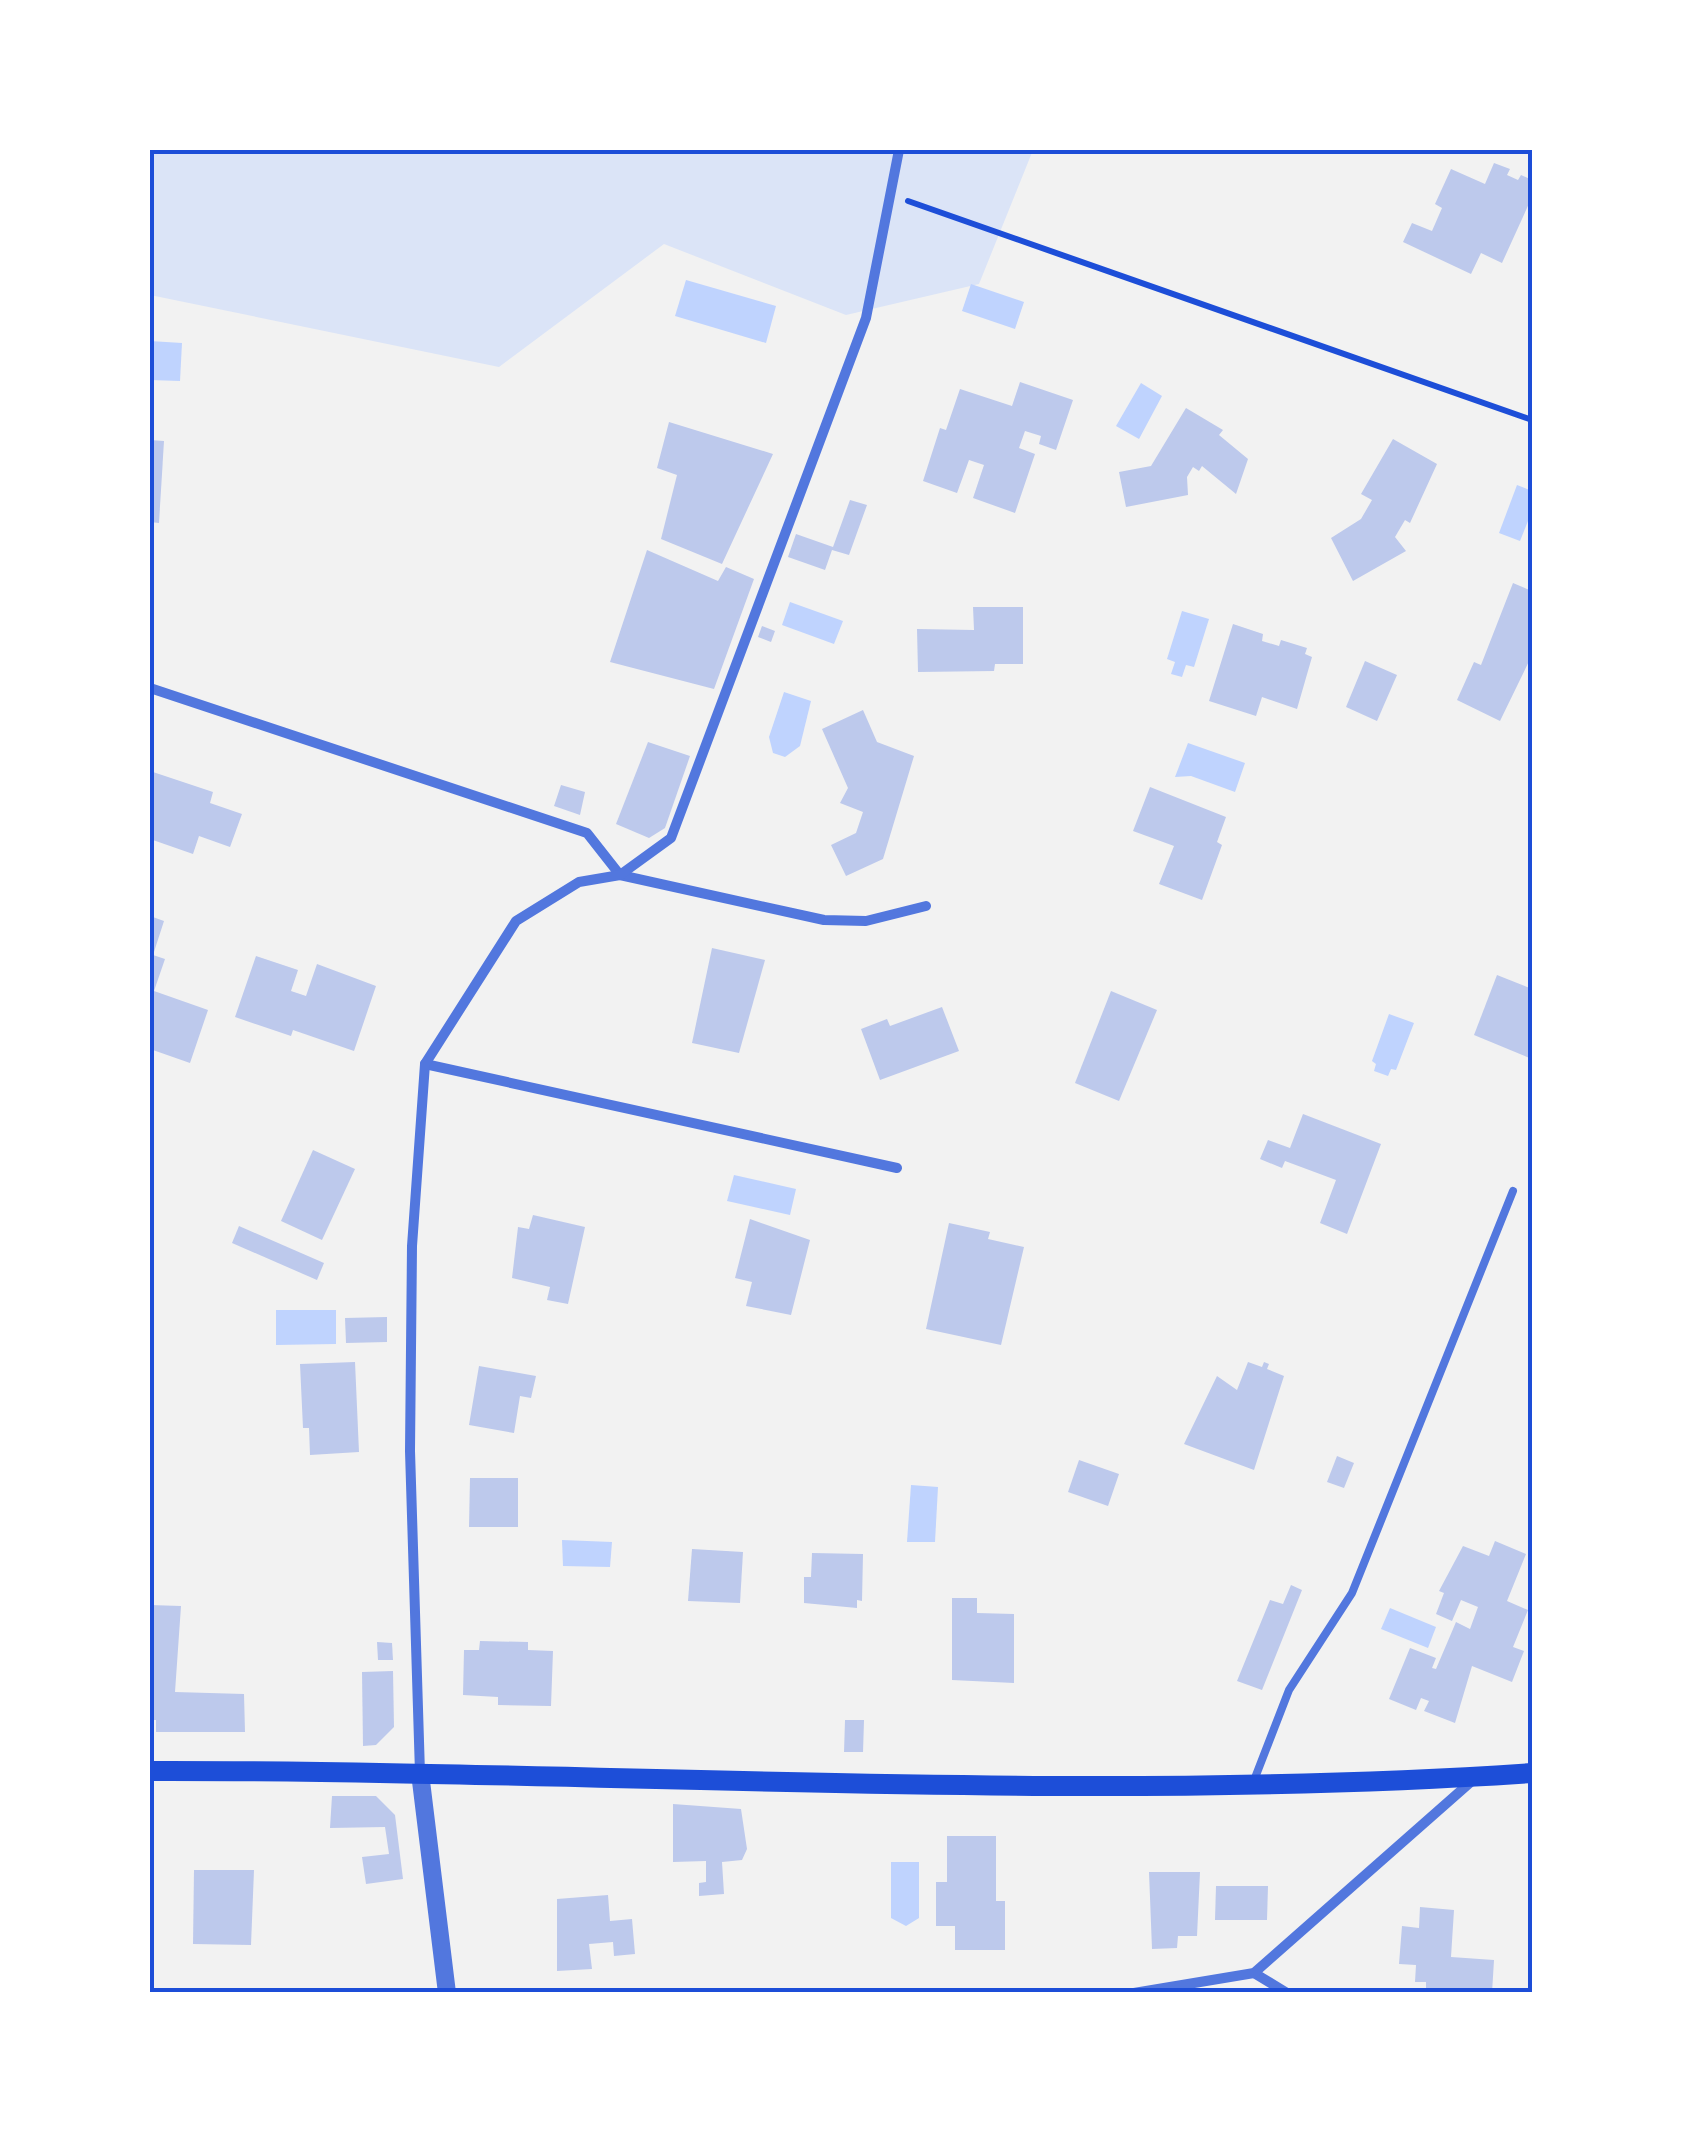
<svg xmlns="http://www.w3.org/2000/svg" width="1682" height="2143" viewBox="0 0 1682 2143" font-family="'Roboto Condensed',sans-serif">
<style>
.green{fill:#dbe4f7}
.water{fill:#bfd3fe}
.building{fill:#bdc9ec}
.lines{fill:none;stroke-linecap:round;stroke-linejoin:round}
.path{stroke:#1d4ed8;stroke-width:6}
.service{stroke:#5277de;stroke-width:8}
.minor{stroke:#5277de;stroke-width:10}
.tertiary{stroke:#5277de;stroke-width:18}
.secondary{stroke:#1d4ed8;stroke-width:20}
.neatline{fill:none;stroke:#1d4ed8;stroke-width:4}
</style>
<rect width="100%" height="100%" fill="#f2f2f2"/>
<polygon class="green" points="150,150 1033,150 979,284 846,315 664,244 499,367 150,295"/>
<g class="water">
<polygon points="686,280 776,306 766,343 675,316"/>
<polygon points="971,284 1024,302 1015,329 962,311"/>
<polygon points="150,341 182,343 180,381 150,380"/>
<polygon points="1141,383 1162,396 1139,439 1116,426"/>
<polygon points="1517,485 1532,491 1532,511 1520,541 1499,533"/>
<polygon points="790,602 843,621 834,644 782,625"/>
<polygon points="1182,611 1209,619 1194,667 1186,665 1182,677 1171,674 1175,662 1167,659"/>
<polygon points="784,692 811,701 800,746 785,757 773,753 769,737"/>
<polygon points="1188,743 1245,763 1235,792 1191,776 1175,777"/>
<polygon points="1389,1014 1414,1023 1396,1070 1391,1069 1388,1076 1374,1071 1376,1064 1372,1061"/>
<polygon points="734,1175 796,1189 790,1215 727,1201"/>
<polygon points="276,1310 336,1310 336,1344 276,1345"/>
<polygon points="911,1485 938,1487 935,1542 907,1542"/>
<polygon points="562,1540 612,1542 610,1567 563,1566"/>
<polygon points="1390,1608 1436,1627 1428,1648 1381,1629"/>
<polygon points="891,1862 919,1862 919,1918 906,1926 891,1918"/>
</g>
<g class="building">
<polygon points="1494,163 1510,169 1507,175 1518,180 1521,175 1532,180 1532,197 1502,263 1481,253 1471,274 1403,242 1412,223 1432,231 1442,208 1435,204 1451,169 1485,184"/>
<polygon points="1020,382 1073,400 1056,450 1039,444 1041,436 1025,431 1019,448 1035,454 1015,513 973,498 984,465 969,460 957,493 923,481 940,428 946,430 960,389 1012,406"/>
<polygon points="1186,408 1223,430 1219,435 1248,459 1236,494 1202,466 1199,471 1193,467 1187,477 1188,495 1126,507 1119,472 1151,466"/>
<polygon points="669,422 773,454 722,564 661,539 677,475 657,468"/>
<polygon points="1393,439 1437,464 1410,523 1405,520 1395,537 1406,551 1353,581 1331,538 1361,519 1372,500 1361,494"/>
<polygon points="150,440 164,441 159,523 150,522"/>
<polygon points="850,500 867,505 849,555 832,550 825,570 788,557 796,534 833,547"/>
<polygon points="647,550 718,581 726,567 754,579 714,689 610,662"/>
<polygon points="1513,583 1532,591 1532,655 1500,721 1457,700 1474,662 1481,665"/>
<polygon points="973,607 1023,607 1023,664 995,664 994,671 918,672 917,629 974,630"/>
<polygon points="1233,624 1263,634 1262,641 1279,646 1281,640 1307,648 1305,654 1312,657 1297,709 1262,697 1256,716 1209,701"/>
<polygon points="762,626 775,631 771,642 758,637"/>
<polygon points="1365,661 1397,675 1377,721 1346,707"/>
<polygon points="863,710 877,742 914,756 883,859 846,876 831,845 856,833 863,812 840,803 848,788 822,729"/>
<polygon points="648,742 690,756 665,828 649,838 616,824"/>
<polygon points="150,771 213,792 210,803 242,814 230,847 199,836 193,854 150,839"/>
<polygon points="561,785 585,792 580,815 554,806"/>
<polygon points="1150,787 1226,817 1217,842 1222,845 1202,900 1159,884 1174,846 1133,831"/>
<polygon points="150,916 164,921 153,955 165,959 154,991 208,1010 190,1063 150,1049"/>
<polygon points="712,948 765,960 739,1053 692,1043"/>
<polygon points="256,956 298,970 291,991 306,996 317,964 376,986 354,1051 293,1030 291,1036 235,1017"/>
<polygon points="1497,975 1532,989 1532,1059 1474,1035"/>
<polygon points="1111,991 1157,1010 1119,1101 1075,1083"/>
<polygon points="942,1007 959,1051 880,1080 861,1029 887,1019 890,1026"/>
<polygon points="1303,1114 1381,1144 1347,1234 1320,1223 1336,1180 1285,1161 1282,1168 1260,1159 1268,1140 1290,1148"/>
<polygon points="313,1150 355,1169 322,1240 281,1221"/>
<polygon points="533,1215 585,1227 568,1304 547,1300 550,1287 512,1278 518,1227 529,1229"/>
<polygon points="750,1219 810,1240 791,1315 746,1306 752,1282 735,1278"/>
<polygon points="949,1223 990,1232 988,1239 1024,1247 1001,1345 926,1329"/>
<polygon points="239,1226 324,1263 317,1280 232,1243"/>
<polygon points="387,1317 387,1342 346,1343 345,1318"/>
<polygon points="355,1362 359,1452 310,1455 309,1428 303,1428 300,1364"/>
<polygon points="1248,1362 1262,1367 1264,1362 1269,1364 1267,1369 1284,1376 1254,1470 1184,1444 1217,1376 1237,1390"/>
<polygon points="479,1366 536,1376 531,1398 520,1396 514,1433 469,1425"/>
<polygon points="1337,1456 1354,1463 1344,1488 1327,1482"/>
<polygon points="1079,1460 1119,1474 1108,1506 1068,1492"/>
<polygon points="470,1478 518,1478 518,1527 469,1527"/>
<polygon points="1495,1541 1526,1554 1507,1601 1528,1610 1513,1647 1524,1651 1512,1682 1472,1666 1455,1723 1424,1711 1429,1701 1421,1698 1416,1710 1389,1699 1410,1648 1436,1658 1432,1668 1436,1669 1456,1622 1470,1629 1478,1607 1461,1600 1452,1621 1436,1614 1444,1593 1439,1591 1463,1546 1489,1556"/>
<polygon points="692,1549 743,1552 740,1603 688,1601"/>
<polygon points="812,1553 863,1554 862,1601 857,1600 857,1608 804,1603 804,1577 811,1577"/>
<polygon points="1291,1585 1302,1590 1262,1690 1237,1681 1270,1600 1283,1604"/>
<polygon points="952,1598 977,1598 977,1613 1014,1614 1014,1683 952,1680"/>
<polygon points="150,1605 181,1606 175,1692 244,1694 245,1732 156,1732 156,1720 150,1720"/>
<polygon points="480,1641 528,1642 528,1650 553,1651 551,1706 498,1705 498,1697 463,1695 464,1650 479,1650"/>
<polygon points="377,1642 392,1643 393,1660 378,1660"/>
<polygon points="393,1671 394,1727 376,1745 363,1746 362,1672"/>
<polygon points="845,1720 864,1720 863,1752 844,1752"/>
<polygon points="332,1796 376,1796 395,1815 403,1879 366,1884 362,1857 389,1854 385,1827 330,1828"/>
<polygon points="673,1804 741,1809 747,1849 742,1860 722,1862 724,1894 699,1896 699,1883 706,1882 706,1861 673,1862"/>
<polygon points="947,1836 996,1836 996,1901 1005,1901 1005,1950 955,1950 955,1926 936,1926 936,1882 947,1882"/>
<polygon points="194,1870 254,1870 251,1945 193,1944"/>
<polygon points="1149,1872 1200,1872 1197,1936 1178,1936 1177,1948 1152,1949"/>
<polygon points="1216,1886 1268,1886 1267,1920 1215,1920"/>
<polygon points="608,1895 610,1921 632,1919 635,1954 614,1956 613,1942 589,1944 592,1969 557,1971 557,1899"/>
<polygon points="1420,1907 1454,1910 1451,1957 1494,1960 1492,1993 1426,1993 1426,1982 1415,1982 1416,1965 1399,1964 1402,1926 1419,1928"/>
</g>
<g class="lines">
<polyline class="path" points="908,201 1532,420"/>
<polyline class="service" points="1253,1783 1289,1690 1352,1593 1513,1191"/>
<g class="minor">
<polyline points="150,688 587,833 620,875"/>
<polyline points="620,875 824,920 866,921 926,906"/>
<polyline points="425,1064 897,1168"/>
<polyline points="420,1773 410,1451 412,1246 425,1064 516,921 579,882 620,875 671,838 866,318 899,150"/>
<polyline points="1254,1973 1287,1993"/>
<polyline points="1134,1993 1254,1973 1473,1780"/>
</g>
<polyline class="tertiary" points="420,1773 447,1993"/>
<path class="secondary" d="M150,1771C610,1770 1072,1804 1532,1773"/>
</g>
<rect width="1682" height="2143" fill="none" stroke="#ffffff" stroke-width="305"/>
<rect x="152" y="152" width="1378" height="1838" class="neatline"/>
</svg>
